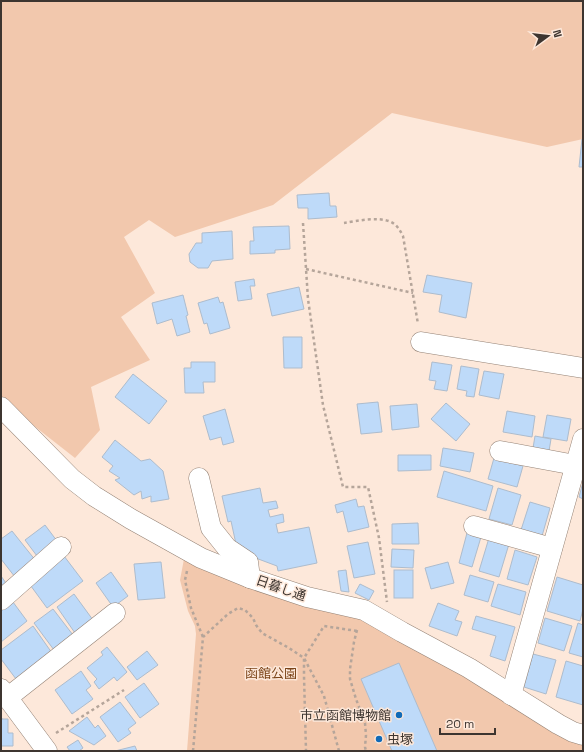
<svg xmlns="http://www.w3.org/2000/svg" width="584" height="752" viewBox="0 0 584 752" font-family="'Space Grotesk','Noto Sans JP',sans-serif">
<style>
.green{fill:#f2c8ad}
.building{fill:#bedaf9;stroke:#adbccd}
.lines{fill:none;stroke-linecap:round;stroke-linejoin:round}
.minor-casing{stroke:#948275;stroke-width:21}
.path{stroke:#b5a59a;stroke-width:2.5;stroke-dasharray:3 3;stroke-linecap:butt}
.minor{stroke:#fff;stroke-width:20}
.poi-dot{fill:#116ab7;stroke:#fde8da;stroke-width:1.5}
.labels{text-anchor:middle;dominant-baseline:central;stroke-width:3;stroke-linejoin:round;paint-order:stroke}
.street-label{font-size:13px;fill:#3d3530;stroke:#fde8da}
.park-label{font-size:13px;fill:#7b4418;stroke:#fde8da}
.poi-label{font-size:13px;fill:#3d3530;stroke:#fde8da;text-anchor:end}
</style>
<rect width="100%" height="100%" fill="#fde8da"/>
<g class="green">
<polygon points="1,1 583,1 583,139 547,147 392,113 273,205 175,237 149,220 124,237 155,293 121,317 150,360 91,387 100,430 75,458 1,400"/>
<polygon points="184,559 354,617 375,625 583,744 583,751 187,751 196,634 195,626 188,611 180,580"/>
</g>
<g class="building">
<polygon points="582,139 583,139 583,167 579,167"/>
<polygon points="329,193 330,206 336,206 337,217 308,219 308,208 298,208 297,195"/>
<polygon points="289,226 290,249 275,250 275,253 250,254 250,241 254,241 253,227"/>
<polygon points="232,231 233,259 212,261 208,268 198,268 190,262 189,254 196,243 202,243 202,233"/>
<polygon points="427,275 472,283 466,318 439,312 442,295 423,292"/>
<polygon points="254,279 255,286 250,286 252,299 238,301 235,282"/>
<polygon points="299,287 304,309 272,316 267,294"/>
<polygon points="183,295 188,315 186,316 190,332 177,336 172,319 157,324 152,303"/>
<polygon points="218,297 220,303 223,302 230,328 210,334 207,323 204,324 198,303"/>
<polygon points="283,337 302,337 302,368 284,368"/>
<polygon points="191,362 215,362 215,382 203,382 204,393 185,393 184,368 191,368"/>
<polygon points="432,362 452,365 447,391 434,389 436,381 429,380"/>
<polygon points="461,366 479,369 474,397 466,396 467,391 457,389"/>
<polygon points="484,371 504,374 499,399 479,395"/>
<polygon points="133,374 167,401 149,424 115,397"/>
<polygon points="378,402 382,432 361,434 357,404"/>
<polygon points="446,403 470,424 456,441 431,419"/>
<polygon points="417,404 419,427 392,430 390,406"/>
<polygon points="225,409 234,442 223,445 221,437 210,440 203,416"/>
<polygon points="507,411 535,416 532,437 503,432"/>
<polygon points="547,415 571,419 567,441 543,437"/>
<polygon points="535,436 551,439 549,451 533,448"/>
<polygon points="115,440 141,461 150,459 163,471 169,499 151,502 151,496 142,499 141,491 134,495 115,480 120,478 109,471 113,466 102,457"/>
<polygon points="443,448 474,453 470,472 440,466"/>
<polygon points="398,455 431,455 431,470 398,471"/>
<polygon points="494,458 523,466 517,487 488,479"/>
<polygon points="444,471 493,486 486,511 437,497"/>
<polygon points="583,482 583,499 579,497"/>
<polygon points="260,488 263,503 276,501 278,508 268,510 270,517 283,514 284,522 276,524 278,533 309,527 317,563 278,571 277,566 245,554 236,544 231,521 228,522 222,496"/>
<polygon points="498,488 521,495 512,525 489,519"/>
<polygon points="356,499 358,507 364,506 369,527 348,532 343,511 337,513 335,505"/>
<polygon points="530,502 550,508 542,536 521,530"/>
<polygon points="418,523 419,544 392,544 392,524"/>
<polygon points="45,525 57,541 37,556 25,540"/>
<polygon points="12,531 36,561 15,577 1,559 1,539"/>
<polygon points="467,533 481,537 472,567 459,563"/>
<polygon points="489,538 509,544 499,577 479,571"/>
<polygon points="368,542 375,574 354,578 347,546"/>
<polygon points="392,549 414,550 413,568 391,567"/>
<polygon points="515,550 537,557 528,585 507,579"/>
<polygon points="64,556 83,581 47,608 28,582"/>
<polygon points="161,562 165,598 138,600 134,564"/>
<polygon points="448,562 454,583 431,589 425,568"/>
<polygon points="346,570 349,592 341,591 338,571"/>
<rect x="394" y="570" width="19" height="28"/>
<polygon points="111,572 128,596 113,607 96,583"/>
<polygon points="470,575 494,582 488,602 464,595"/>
<polygon points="1,576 8,586 1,591"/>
<polygon points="557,577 583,585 583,609 580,621 547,611"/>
<polygon points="360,584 374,591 369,600 355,593"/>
<polygon points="498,584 526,592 520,615 491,606"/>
<polygon points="74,594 93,620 75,633 57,607"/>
<polygon points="10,598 27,621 1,642 1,605"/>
<polygon points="438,603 459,611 455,620 462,622 457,636 429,626"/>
<polygon points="53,609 73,635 54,650 34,623"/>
<polygon points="476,616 515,627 505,661 490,656 496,636 472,629"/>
<polygon points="545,618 572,626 564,651 538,643"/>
<polygon points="578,623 583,625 583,657 569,653"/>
<polygon points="33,626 52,653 16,679 1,659 1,650"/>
<polygon points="107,647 127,672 117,681 114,677 99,689 94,682 97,679 87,668 103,655 101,652"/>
<polygon points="147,651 158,665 137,680 127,667"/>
<polygon points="533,654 556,660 546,694 524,687"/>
<polygon points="566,661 583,666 583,705 556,697"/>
<polygon points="399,663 437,751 392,751 361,679"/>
<polygon points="81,671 91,686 86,690 93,699 72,714 55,690"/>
<polygon points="144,683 159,704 140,718 125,697"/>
<polygon points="120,702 136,723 128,729 131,733 118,742 100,717"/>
<polygon points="1,716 2,719 8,719 8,733 13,733 13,746 1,746"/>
<polygon points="87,717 95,728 98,725 106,736 94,745 69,731"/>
<polygon points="78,740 83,748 79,751 70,751 67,747"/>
<polygon points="135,746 137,751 115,751"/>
</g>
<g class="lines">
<g class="minor-casing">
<g id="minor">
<polyline points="421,342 583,368"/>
<polyline points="1,407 72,479 94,496 131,519 201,558 250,578 307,597 364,610 402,632 469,668 558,724 573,732 583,735"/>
<polyline points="500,451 575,465"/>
<polyline points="199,478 211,528 227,548 248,562 250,578"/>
<polyline points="474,526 552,548"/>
<polyline points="1,600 61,547"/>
<polyline points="1,689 47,751"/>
<polyline points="511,695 583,439"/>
<polyline points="7,698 115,613"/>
</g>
</g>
<g class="path">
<polyline points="303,223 308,299 323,405 343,487 368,487 379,538 387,602"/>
<path d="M344,223C357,221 378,216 391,222C397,225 400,230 403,236L418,324"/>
<polyline points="306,269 413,293"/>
<polyline points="187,571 185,580 191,608 203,637"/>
<polyline points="357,630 354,642 350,669 350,679 356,699 365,723 366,735 365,747 366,751"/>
<polyline points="56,733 124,690"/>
<polyline points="193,751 203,637 228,614 238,608 245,610 253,618 256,625 262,633 289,648 304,658 304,676 306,751"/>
<polyline points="339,751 324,696 304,658 324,626 357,631"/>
</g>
<use href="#minor" class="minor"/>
</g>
<g class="poi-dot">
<circle cx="399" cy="715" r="4"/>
<circle cx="379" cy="739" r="4"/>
</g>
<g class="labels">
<g class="street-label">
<text transform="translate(281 588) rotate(19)">日暮し通</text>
</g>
<g class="park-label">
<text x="271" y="673">函館公園</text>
</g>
<g class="poi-label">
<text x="391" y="715">市立函館博物館</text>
<text x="387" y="739" text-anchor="start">虫塚</text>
</g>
</g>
<rect width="584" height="752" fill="none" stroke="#3d3530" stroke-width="4"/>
<g transform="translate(548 36) rotate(75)" stroke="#fde8da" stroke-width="3" paint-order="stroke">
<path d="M0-3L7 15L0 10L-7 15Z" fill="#3d3530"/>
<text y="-6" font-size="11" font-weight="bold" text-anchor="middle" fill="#3d3530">N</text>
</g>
<path d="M440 728v6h55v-6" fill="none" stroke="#3d3530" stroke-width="2"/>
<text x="446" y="728" font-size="12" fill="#3d3530" stroke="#fde8da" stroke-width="3" paint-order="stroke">20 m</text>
</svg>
